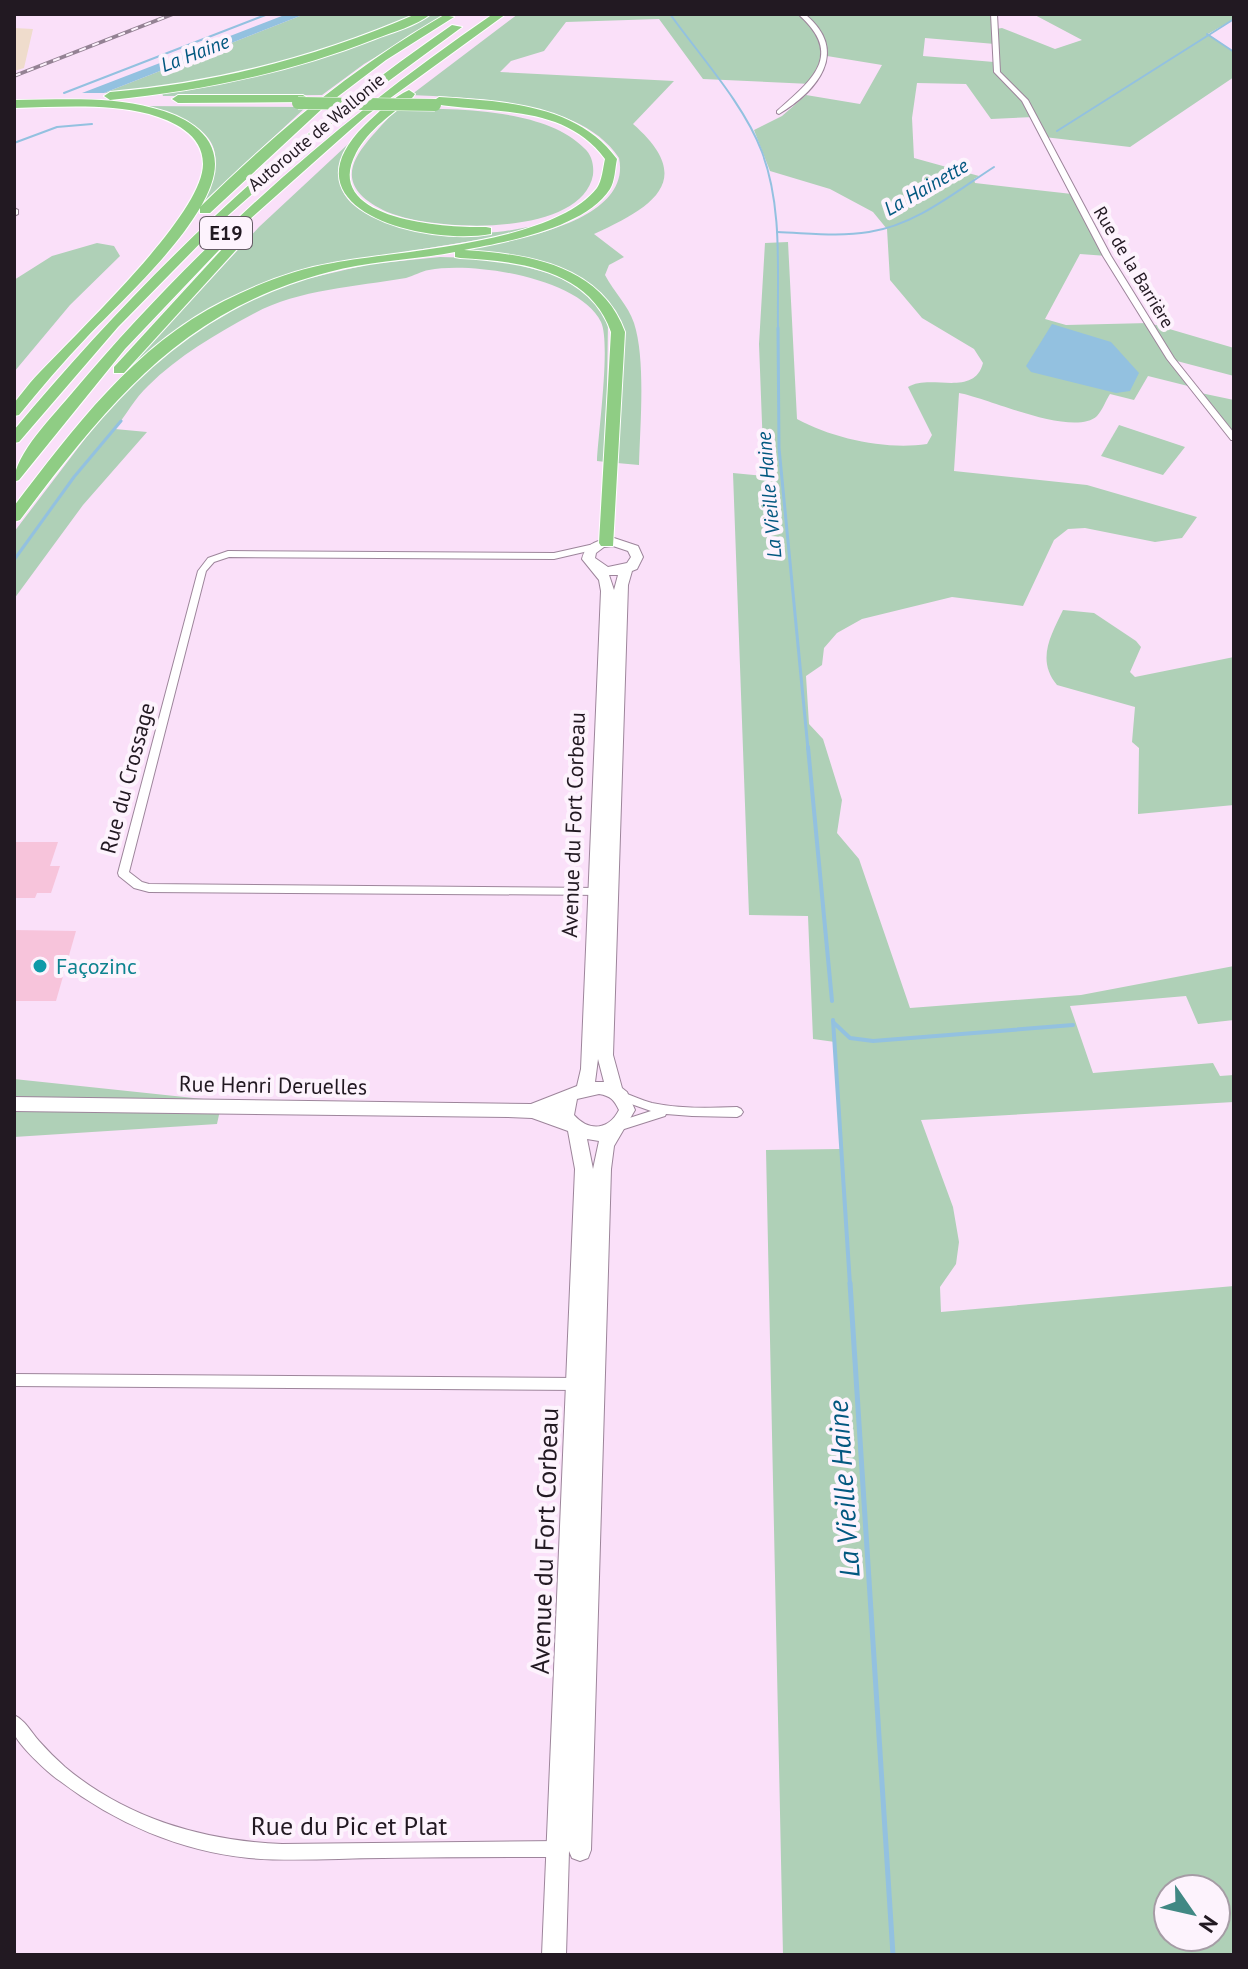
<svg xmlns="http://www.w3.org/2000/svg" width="1248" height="1969" viewBox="0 0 1248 1969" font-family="'PT Sans',sans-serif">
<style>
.commercial{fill:#efdccc}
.green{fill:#afd0b7;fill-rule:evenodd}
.water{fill:#93c1e0}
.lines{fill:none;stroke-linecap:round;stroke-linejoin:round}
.stream-far3{stroke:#93c1e0;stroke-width:2}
.stream-far2{stroke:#93c1e0;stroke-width:3}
.stream-far1{stroke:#93c1e0;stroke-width:4}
.stream{stroke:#93c1e0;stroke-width:5}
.building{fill:#f7c4db}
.street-casing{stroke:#9d859b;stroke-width:2}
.secondary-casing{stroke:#9d859b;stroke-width:2}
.highway-casing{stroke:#fff;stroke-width:2}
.street{fill:#fff;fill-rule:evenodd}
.secondary{fill:#fff;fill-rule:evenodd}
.highway{fill:#8fcd84;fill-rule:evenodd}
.rail-casing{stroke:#948294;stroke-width:4}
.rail{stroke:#fdf3fd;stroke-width:2;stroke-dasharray:7;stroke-linecap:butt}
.highway-bridge-casing{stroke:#fff;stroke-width:13;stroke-linecap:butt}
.highway-bridge{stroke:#8fcd84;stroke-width:12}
.culture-dot{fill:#0f9aa8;stroke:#fdf3fd;stroke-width:3}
.labels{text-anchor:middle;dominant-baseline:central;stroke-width:8;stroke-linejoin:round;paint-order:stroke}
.far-street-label{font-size:18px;fill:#221922;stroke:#fdf3fd}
.far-water-label{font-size:20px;font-style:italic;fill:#025880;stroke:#fdf3fd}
.shield{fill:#fdf3fd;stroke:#645a64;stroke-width:2}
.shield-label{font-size:20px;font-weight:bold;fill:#221922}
.street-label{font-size:22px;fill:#221922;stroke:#fdf3fd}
.culture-label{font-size:22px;fill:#0d838f;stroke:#fdf3fd;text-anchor:start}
.near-street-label{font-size:26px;fill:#221922;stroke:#fdf3fd}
.near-water-label{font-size:28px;font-style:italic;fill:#025880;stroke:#fdf3fd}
</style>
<rect width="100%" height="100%" fill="#fae0f9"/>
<polygon class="commercial" points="14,28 33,29 24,68 14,71"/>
<g class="green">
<path d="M305,14H417C318,59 212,87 104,93Z"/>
<path d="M430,14H448L364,64L322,95L163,96L162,93C258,82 342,51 430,14Z"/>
<path d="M518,14H994L996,29L1002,28L1055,49L1082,40L1033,14H1234V19L1208,34L1234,52V77L1130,147L1044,137L1034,117L991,119L966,84L917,83L912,118L914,158L979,176L974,179L975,183L1072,194L1107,256L1080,254L1045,319L1066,325L1149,323L1234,348V376L1173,360L1192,387L1148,376L1134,400L1110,394C1106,400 1102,411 1097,416C1073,438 988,398 959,393L954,471L1087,485L1197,517L1182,538L1155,542L1085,528L1068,529L1054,540L1023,606L952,597L862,619L837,633L824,648L822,665L806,676L809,724L823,739L842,800L837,833L859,859L910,1008L1081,995L1234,966V1020L1198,1024L1186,996L1070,1006L1093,1073L1213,1063L1220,1076L1234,1075V1102L921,1120L953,1207L959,1242L956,1264L940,1287L941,1312L1234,1286V1955H783L766,1150L840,1149L835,1042L813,1039L808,916L749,915L733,473L764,476L759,344L765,243L788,242L797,419C834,439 886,450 927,444L932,435L908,387C930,373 974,398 983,363L974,349L922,318L890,280L887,229L873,212L830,189L770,171L754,130L782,116L806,95L860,104L882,65L827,56L824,68L811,84L703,79L659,19L566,22L544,51L511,61L500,72L674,81L633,124C697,180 653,207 594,234L624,257L609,265L605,275C614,292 628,305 634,323C646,360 640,426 639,465L617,463L622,325C603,267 513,262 461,250C506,242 633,224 619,158C582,100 473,98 411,95ZM925,38L995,44L994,62L923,56ZM1168,1889H1216V1937H1168Z"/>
<path d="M138,106L306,107L194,211C202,197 213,182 215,165C221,124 167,115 138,106Z"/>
<path d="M397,108C451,109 544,107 584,148C592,155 594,165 593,175C581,239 427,232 383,210C319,178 369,142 397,108Z"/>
<path d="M375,119C364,132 347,146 342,162C320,227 445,236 484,233C509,232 533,226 556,221L496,237L362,259L252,288L150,352L113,385L259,227Z"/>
<polygon points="97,243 114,246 120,256 70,305 14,372 14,280 52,256"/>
<path d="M440,257L477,258L516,264L555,275L587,293L608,320L606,462L597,461C598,434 611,343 601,322C580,278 472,261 429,270C421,271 414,276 406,278C355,287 299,289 253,314C216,334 178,356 148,386C135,398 126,415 115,429L147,432L83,505L14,599V532L94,427L147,367L214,317L289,283L370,264Z"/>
<polygon points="1196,392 1234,400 1234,432 1228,430"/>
<polygon points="1119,425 1185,447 1163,475 1101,456"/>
<path d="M1063,610L1094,613L1136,641L1141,647L1130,672L1135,677L1234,657V805L1138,814L1139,748L1132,742L1135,707L1057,685C1036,660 1051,635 1063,610Z"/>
<polygon points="14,1079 222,1101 217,1124 14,1137"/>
</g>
<g class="water">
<polygon points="287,14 305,14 104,93 82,93"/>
<polygon points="1052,324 1111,342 1139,373 1130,391 1116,393 1031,372 1026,366"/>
</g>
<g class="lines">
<g class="stream-far3">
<path d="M670,14C700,56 744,104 762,152C783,208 777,272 778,330"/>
<polyline points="1207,34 1234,52"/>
<polyline points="64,93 268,14"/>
<polyline points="1057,131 1234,19"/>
<polyline points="14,143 57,127 92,124"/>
<path d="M777,232C808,233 839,237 869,232C916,225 955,192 994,167"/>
</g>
<g class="stream-far2">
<polyline points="778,328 779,448 808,749"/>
<polyline points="14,560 74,477 121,421"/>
</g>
<g class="stream-far1">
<polyline points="808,747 832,1001"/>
<polyline points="833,1020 850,1285"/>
<polyline points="834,1023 850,1038 873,1041 1073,1025"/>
</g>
<polyline class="stream" points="850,1283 893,1955"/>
</g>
<g class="building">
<polygon points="14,842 58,842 50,866 60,866 51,893 37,893 35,898 14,898"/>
<polygon points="14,930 76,931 56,1001 14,1001"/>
</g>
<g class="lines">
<g class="street-casing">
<g id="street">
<path d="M798,14L806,15C850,52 817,91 779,114L777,113V111C812,80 845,55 798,14Z"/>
<polygon points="991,14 997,14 1000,72 1028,100 1111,256 1174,358 1234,433 1234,440 1231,440 1167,359 1103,256 1022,101 994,72"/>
<polygon points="14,208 18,210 18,214 14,216"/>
<polygon points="594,544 598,547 597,549 554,559 229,557 214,562 206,571 129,872 142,882 149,884 601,888 606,892 605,895 149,892 134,888 119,876 118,873 198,571 208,558 228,551 554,553"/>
<path d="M621,1092C631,1095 641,1100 652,1103C680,1109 709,1108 737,1107L741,1109L743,1112L741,1115L737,1117L692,1116L666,1114L665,1116L621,1130L617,1128L615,1125L617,1122L651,1111L617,1099L615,1096L617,1093Z"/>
<polygon points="14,1374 579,1378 584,1380 586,1384 584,1388 579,1390 14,1386"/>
<path d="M14,1715C25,1720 31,1732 39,1741C47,1750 56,1759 65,1767C126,1818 203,1841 282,1844L560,1841L565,1844L568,1849L565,1854L560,1857C501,1857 442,1857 383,1858C339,1858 294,1862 249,1858C180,1851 115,1823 60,1781C49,1774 18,1745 14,1733C13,1728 14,1720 14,1715Z"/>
</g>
</g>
<g class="secondary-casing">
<path id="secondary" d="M614,538L638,546L643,557L637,569L632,571L628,585L613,1055L622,1088L627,1092L635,1110L614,1146L611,1169L591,1850L588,1858L580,1861L572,1858L569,1851L566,1955H542L575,1169L568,1131L532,1118L508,1117L14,1111V1097L531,1104L577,1086L581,1069L601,591L599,580L582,559C586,542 599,540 614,538ZM613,546L628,551L631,557L627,563L608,567L595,558L596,553L604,547ZM609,575H618L614,590ZM598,1059L604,1082H595ZM599,1094C611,1096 614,1100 619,1110C609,1130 589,1132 574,1115L577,1099ZM587,1139L599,1141L593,1169L578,1592L593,1169Z"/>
</g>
<g class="highway-casing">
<g id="highway">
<path d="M416,14H431C416,26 393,32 375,39C289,73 201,91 110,100L104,96L110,92C217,83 317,57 416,14Z"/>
<path d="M493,14H506L367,115L241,227L125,349L19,480L14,482C14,454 55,414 73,392C196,246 335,122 493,14Z"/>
<path d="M444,15L454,17L386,60L324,107L210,213H200V207C275,133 353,67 444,15Z"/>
<path d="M452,25L462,27L337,119L224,219L118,327L19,442L14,443V430C145,273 284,141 452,25Z"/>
<path d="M409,90L415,94L413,97C393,113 368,130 356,153C320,221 448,228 486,227L491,228V234C427,246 279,210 365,125C378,113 393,97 409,90Z"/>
<polygon points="303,95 309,99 307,102 178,103 172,99 178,95"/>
<path d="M439,97C501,101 578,104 617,159C615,168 615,181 610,189C585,228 506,242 464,250C528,254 601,265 625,332L613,546H601L599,543L611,332C590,270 518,261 460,258L455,257V252C413,260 370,261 329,272C180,311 109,403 20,520L14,522V506C73,429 135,345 224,301C258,284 296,269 333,263C400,250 553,244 597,188C602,181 603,168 605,159C565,104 494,114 435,104L433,101Z"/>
<path d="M14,100C60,100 108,96 153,108C181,115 215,131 215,164C215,217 122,300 87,337C63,362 41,388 19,415L14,416V403L30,383C69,339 203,217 203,164C203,134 173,121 149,114C106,103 58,107 14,108Z"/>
<polygon points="225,246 237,249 124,373 114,373 114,367"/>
</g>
</g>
<use href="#street" class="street"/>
<use href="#secondary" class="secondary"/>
<use href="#highway" class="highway"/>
<g class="rail-casing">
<polyline id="rail" points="14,76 173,14"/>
</g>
<use href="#rail" class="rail"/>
<g class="highway-bridge-casing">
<polyline id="highway-bridge" points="298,103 435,105"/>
</g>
<use href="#highway-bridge" class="highway-bridge"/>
</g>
<circle class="culture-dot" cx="40" cy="966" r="8"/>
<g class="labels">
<g class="far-street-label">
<text transform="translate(316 132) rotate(-40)">Autoroute de Wallonie</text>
<text transform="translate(1134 267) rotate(59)">Rue de la Barrière</text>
</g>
<g class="far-water-label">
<text transform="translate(195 53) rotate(-21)">La Haine</text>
<text transform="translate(926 187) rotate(-30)">La Hainette</text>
<text transform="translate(769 495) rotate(-95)">La Vieille Haine</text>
</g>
<rect class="shield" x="200" y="217" width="52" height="32" rx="6"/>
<g class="shield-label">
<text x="226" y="233">E19</text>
</g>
<g class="street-label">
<text transform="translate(127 778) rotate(-75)">Rue du Crossage</text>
<text transform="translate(573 825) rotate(-88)">Avenue du Fort Corbeau</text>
<text transform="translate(273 1085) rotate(1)">Rue Henri Deruelles</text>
</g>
<g class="culture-label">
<text x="56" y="966">Façozinc</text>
</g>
<g class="near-street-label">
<text transform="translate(544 1541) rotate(-88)">Avenue du Fort Corbeau</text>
<text x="349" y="1825">Rue du Pic et Plat</text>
</g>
<g class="near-water-label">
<text transform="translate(843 1489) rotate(-94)">La Vieille Haine</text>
</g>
</g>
<rect width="1248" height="1969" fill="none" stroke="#221922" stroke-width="32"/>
<g transform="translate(1192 1913) rotate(124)"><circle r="38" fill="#fdf3fd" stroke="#a59ca5" stroke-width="2"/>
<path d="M0-6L14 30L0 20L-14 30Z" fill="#418884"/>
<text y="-12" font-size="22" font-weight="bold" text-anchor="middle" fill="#221922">N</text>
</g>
</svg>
